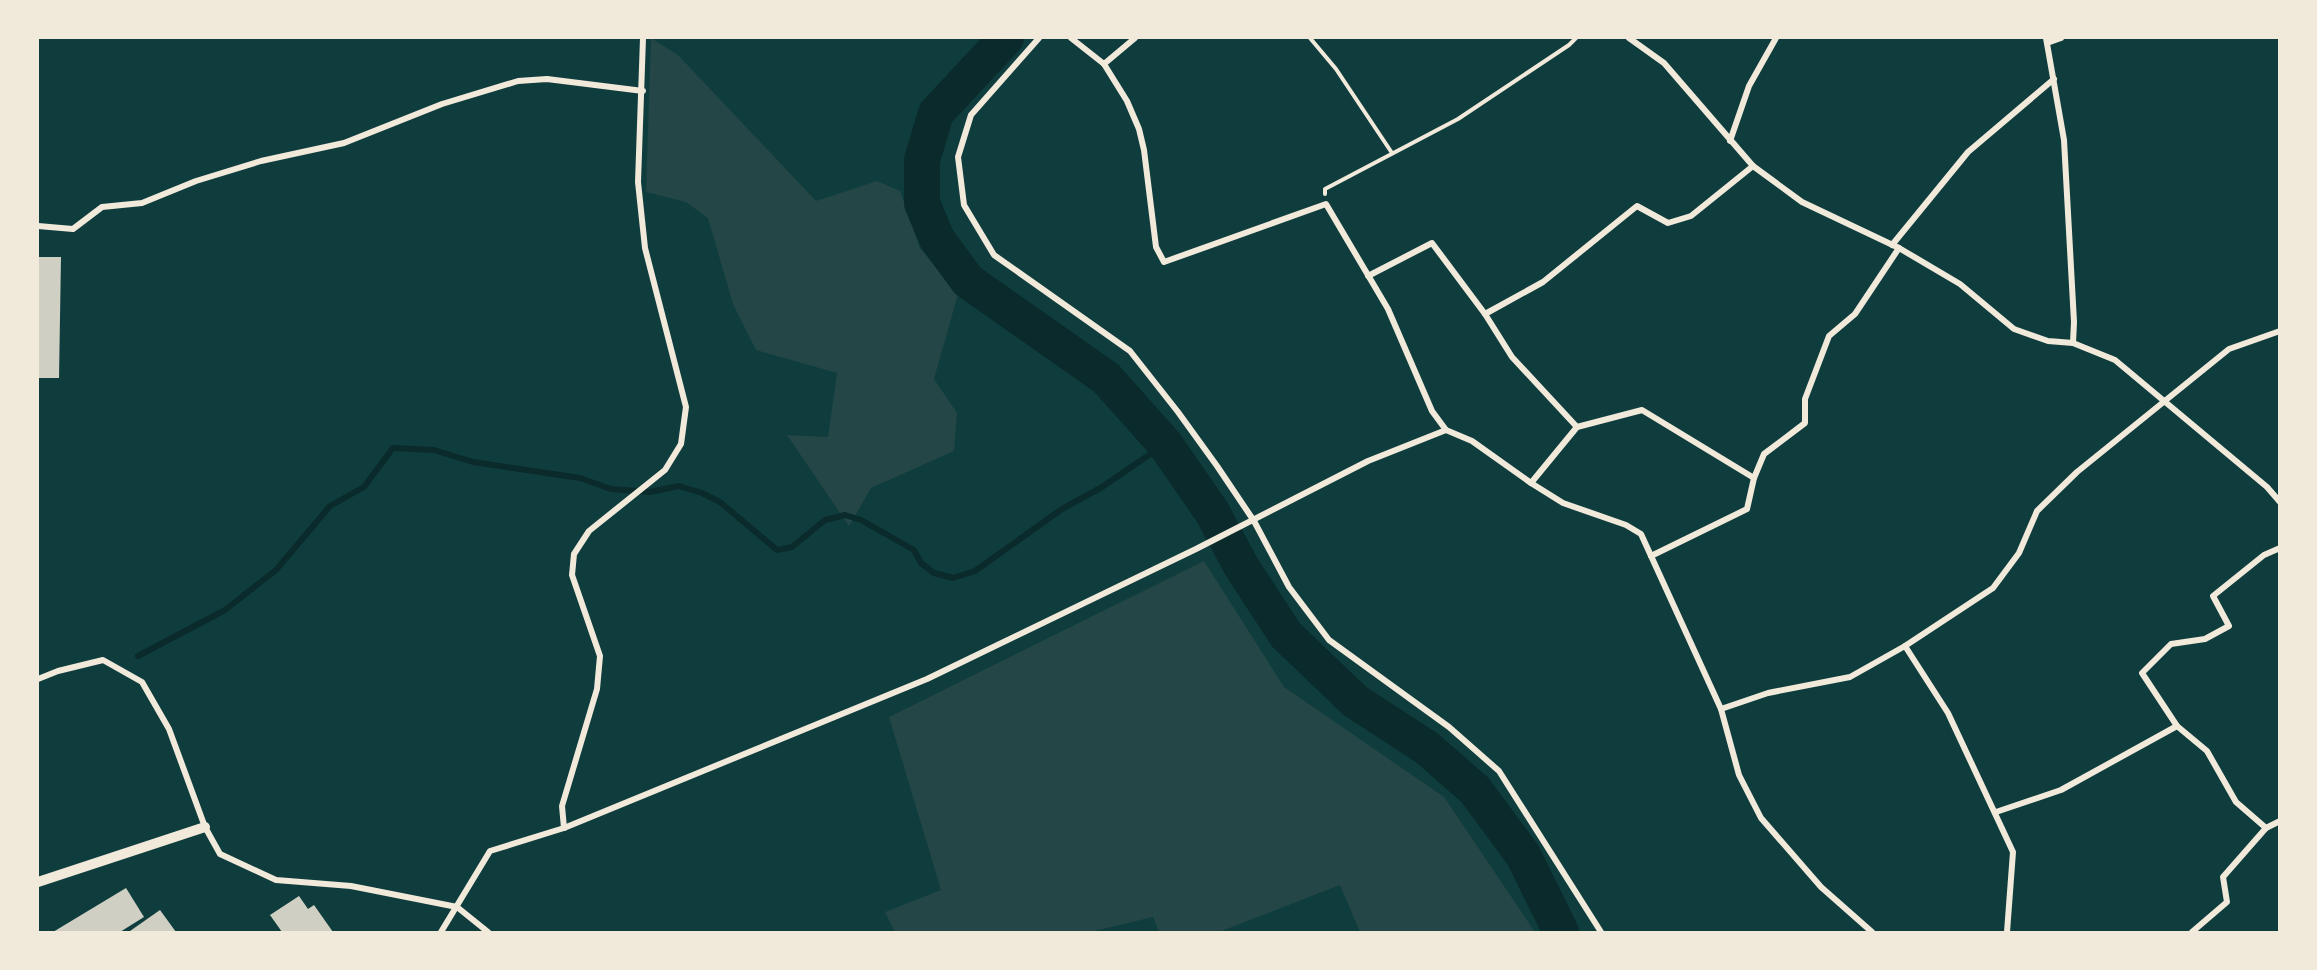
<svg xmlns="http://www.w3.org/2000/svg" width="2317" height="970" viewBox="0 0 2317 970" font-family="Arial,sans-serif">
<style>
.green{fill:#244646}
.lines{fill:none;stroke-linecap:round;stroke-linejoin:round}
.stream{stroke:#0a2a2b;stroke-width:6}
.river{stroke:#0a2a2b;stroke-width:36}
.building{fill:#cfcfc3}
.path{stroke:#f1e9da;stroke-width:4}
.minor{stroke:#f1e9da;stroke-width:6}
.tertiary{stroke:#f1e9da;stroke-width:10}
</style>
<rect width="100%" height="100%" fill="#0f3d3e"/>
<g class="green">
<polygon points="651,38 678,55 816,201 877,181 900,191 920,248 958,294 934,379 957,413 954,451 871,488 849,526 787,435 828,437 837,373 756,350 733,304 708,218 686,202 646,192"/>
<polygon points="1204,561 1284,687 1444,797 1535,932 1360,932 1340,885 1219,932 1159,932 1153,917 1090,932 895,932 885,912 941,890 889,717"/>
</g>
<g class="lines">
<polyline class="stream" points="138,656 225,610 276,570 330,506 364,487 393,448 434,450 473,462 580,478 611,489 650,492 679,486 702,493 720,502 777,550 792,547 825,520 845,515 861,520 914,550 921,563 934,573 953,578 975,571 1062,509 1102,487 1165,444"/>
<polyline class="river" points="1006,38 936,113 922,160 922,203 937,239 968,281 1106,378 1165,444 1212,512 1241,566 1286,635 1355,701 1427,748 1475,790 1523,855 1561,932"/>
</g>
<g class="building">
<polygon points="38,257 61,257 59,378 38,378"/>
<polygon points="126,888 144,917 120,932 53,932"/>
<polygon points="299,896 308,909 314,905 333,932 282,932 270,915"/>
<polygon points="160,910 176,932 132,932 130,931"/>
</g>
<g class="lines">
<g class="path">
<polyline points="1310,38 1336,69 1392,153"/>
<polyline points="1325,194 1325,189 1458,119 1569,45 1576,38"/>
</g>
<g class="minor">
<polyline points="1039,38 971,115 958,157 964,205 994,255 1130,351 1178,412 1217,466 1254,521 1289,587 1329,640 1449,727 1499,771 1601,932"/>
<polyline points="1071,38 1104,64 1127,101 1139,129 1144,150 1156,247 1164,262 1326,204 1388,309 1432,411 1446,430 1472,441 1531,483 1563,503 1626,525 1641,534 1721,709 1739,775 1761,818 1821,887 1872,932"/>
<polyline points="1629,38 1664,63 1753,166 1802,202 1899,248 1960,284 2014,329 2048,341 2073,343 2115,360 2267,487 2280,502"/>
<polyline points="2046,38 2064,140 2074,322 2073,343"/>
<polyline points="2047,43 2061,38"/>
<polyline points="1104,64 1135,38"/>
<polyline points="1730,141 1749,86 1776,38"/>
<polyline points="38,226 73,229 102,207 142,203 196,181 261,161 344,143 442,104 518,81 547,79 643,91"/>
<polyline points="1892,245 1968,152 2054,79"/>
<polyline points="1368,276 1432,243 1485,314 1543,282 1637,206 1668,223 1691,216 1753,166"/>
<polyline points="1485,314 1512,357 1577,427"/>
<polyline points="1531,483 1577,427 1642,410 1754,478"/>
<polyline points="1651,556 1747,509 1754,478 1764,454 1805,423 1805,399 1829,336 1855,314 1899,248"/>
<polyline points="1905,646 1948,713 2013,852 2007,932"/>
<polyline points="38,679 58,671 103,660 142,682 169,729 205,827 220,854 276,880 351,886 457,907 488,932"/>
<polyline points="1721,709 1768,693 1850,677 1905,646 1993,588 2019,553 2037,511 2077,472 2229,349 2280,331"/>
<polyline points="1996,812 2061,790 2177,726"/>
<polyline points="564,828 562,806 597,689 600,656 572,575 574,554 589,531 665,470 681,444 686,407 645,248 638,182 643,38"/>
<polyline points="2266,828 2236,802 2207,751 2177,726 2142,673 2171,644 2205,639 2229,626 2213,596 2264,555 2280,548"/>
<polyline points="441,932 490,851 564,828 927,679 1196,549 1368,461 1446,430"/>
<polyline points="2192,932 2227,902 2223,877 2266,828 2280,821"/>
</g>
<polyline class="tertiary" points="38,882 205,827"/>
</g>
<rect width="2317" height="970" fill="none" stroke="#f1e9da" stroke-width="78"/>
</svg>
